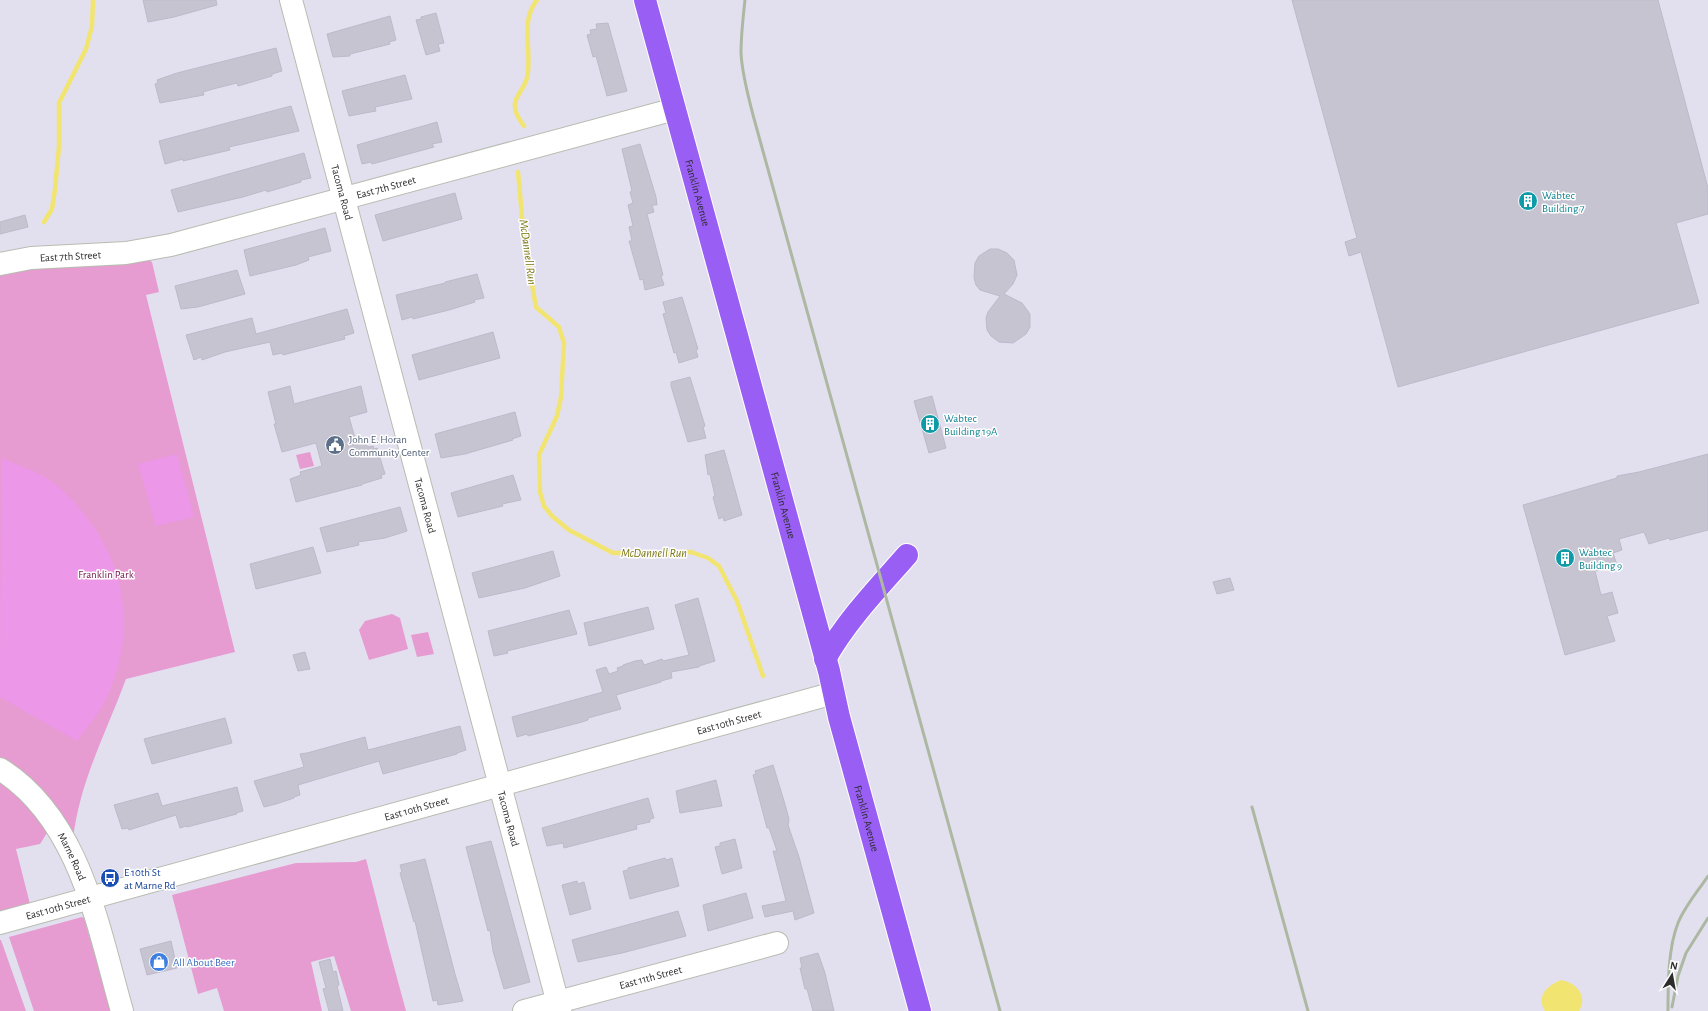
<svg xmlns="http://www.w3.org/2000/svg" width="1708" height="1011" viewBox="0 0 1708 1011" font-family="'Alegreya Sans',sans-serif">
<style>
.green{fill:#e69bd1}
.pitch{fill:#ed97e9}
.water{fill:#f2e471}
.lines{fill:none;stroke-linecap:round;stroke-linejoin:round}
.stream{stroke:#f2e471;stroke-width:4.5}
.building{fill:#c7c4d1;stroke:#bdb9cb}
.minor-casing{stroke:#b7bdb0;stroke-width:24}
.major-casing{stroke:#fff;stroke-width:24}
.minor{stroke:#fff;stroke-width:22}
.major{stroke:#995ff5;stroke-width:22}
.rail{stroke:#adb8a2;stroke-width:3}
.labels{text-anchor:middle;dominant-baseline:central;stroke-width:3;stroke-linejoin:round;paint-order:stroke}
.street-label{font-size:11px;fill:#2d2d2d;stroke:#fff}
.culture-label{font-size:11px;fill:#0d838f;stroke:#fff;text-anchor:start}
.service-label{font-size:11px;fill:#4e5e75;stroke:#fff;text-anchor:start}
.park-label{font-size:11px;fill:#6e194b;stroke:#fff}
.transit-label{font-size:11px;fill:#164399;stroke:#fff;text-anchor:start}
.shop-label{font-size:11px;fill:#366cbe;stroke:#fff;text-anchor:start}
.water-label{font-size:12px;font-style:italic;fill:#78740c;stroke:#fff}
</style>
<rect width="100%" height="100%" fill="#e2e0ef"/>
<g class="green">
<path d="M147,259L152,262L159,292L146,295L235,652L126,679C106,733 80,780 73,839L0,759V273L16,270Z"/>
<polygon points="310,452 314,466 300,469 296,455"/>
<polygon points="392,614 400,618 408,649 369,660 359,630 365,621"/>
<polygon points="428,632 434,654 417,657 411,635"/>
<polygon points="0,778 35,811 47,833 40,844 16,849 30,904 0,912"/>
<polygon points="366,859 387,941 406,1011 351,1011 334,956 311,962 322,1011 224,1011 217,988 198,994 172,895 296,863 356,862"/>
<polygon points="82,917 84,918 111,1011 34,1011 9,937"/>
<polygon points="0,940 1,940 26,1011 0,1011"/>
</g>
<g class="pitch">
<polygon points="177,454 194,517 156,526 138,464"/>
<path d="M1,458C15,464 30,469 43,476C61,486 75,502 87,518C131,573 135,645 102,707C95,719 85,730 77,741L0,697Z"/>
</g>
<path class="water" d="M1561,980C1577,983 1588,996 1579,1011H1545C1535,996 1548,985 1561,980Z"/>
<g class="lines">
<g class="stream">
<path d="M524,126C519,119 514,112 515,103C517,94 525,87 527,78C533,52 519,22 537,0"/>
<polyline points="518,172 524,239 536,307 559,327 564,343 561,397 557,416 539,455 540,492 544,506 552,516 569,530 613,553 691,552 708,558 719,566 737,601 763,676"/>
<polyline points="44,222 52,209 55,189 59,147 59,103 86,49 92,26 93,0"/>
</g>
</g>
<g class="building">
<polygon points="143,0 216,0 217,5 174,17 148,22"/>
<polygon points="1292,0 1658,0 1708,188 1708,214 1676,223 1699,303 1398,387 1361,252 1349,256 1345,242 1357,238"/>
<polygon points="436,13 444,43 438,44 440,51 426,55 416,20 421,19 421,17"/>
<polygon points="390,16 396,40 389,42 390,44 350,54 350,56 333,57 327,34"/>
<polygon points="608,23 627,91 607,96 596,56 593,57 587,35 591,34 590,30 597,29 596,24"/>
<polygon points="276,48 282,71 272,74 272,76 238,86 237,83 213,89 203,92 204,95 160,103 155,84 158,83 157,80 177,73"/>
<polygon points="405,75 412,99 375,107 376,111 349,116 342,91"/>
<polygon points="291,106 299,131 229,147 230,150 183,161 183,159 165,164 159,141"/>
<polygon points="437,122 442,142 432,144 434,147 372,164 371,162 362,164 357,145"/>
<polygon points="640,144 656,197 657,205 652,205 654,212 647,214 663,275 661,276 664,285 645,290 643,279 640,280 629,241 632,241 629,227 633,226 628,205 633,203 630,192 632,191 622,149"/>
<polygon points="304,153 311,178 301,180 301,182 267,192 266,190 243,197 178,212 171,190"/>
<polygon points="455,193 462,219 383,241 375,215"/>
<polygon points="25,215 28,227 0,234 0,222"/>
<polygon points="325,228 331,251 308,257 309,260 296,265 250,276 244,250"/>
<polygon points="990,249 998,249 1007,253 1014,260 1017,275 1013,284 1004,294 1022,303 1030,314 1030,327 1026,334 1013,343 999,342 991,336 987,330 986,318 988,312 1000,296 980,290 976,285 974,278 975,263 979,256"/>
<polygon points="237,270 245,294 198,307 181,309 175,286"/>
<polygon points="477,274 484,298 474,300 475,302 449,310 413,319 412,317 402,320 396,295 445,283 445,282"/>
<polygon points="682,297 698,349 696,350 698,357 679,363 676,352 674,353 663,314 666,313 663,302"/>
<polygon points="347,309 354,333 344,336 345,339 283,355 282,353 273,355 270,342 225,352 202,360 201,357 194,360 186,335 252,318 256,334"/>
<polygon points="493,332 500,358 419,380 412,355"/>
<polygon points="690,377 705,426 703,427 706,438 688,442 671,386 671,382"/>
<polygon points="290,386 294,404 361,386 367,412 349,417 355,438 369,447 373,446 374,449 377,448 385,474 381,475 382,478 362,484 362,485 296,502 290,479 301,475 300,472 322,466 316,443 282,452 274,424 276,424 268,392"/>
<polygon points="932,396 946,448 929,453 914,401"/>
<polygon points="515,412 521,436 512,439 513,440 465,454 441,458 435,434"/>
<polygon points="724,450 742,515 724,521 723,517 719,519 713,497 715,496 710,474 708,475 705,455"/>
<polygon points="1708,454 1708,530 1670,540 1669,538 1649,544 1644,532 1619,539 1622,550 1613,553 1617,565 1595,571 1601,595 1612,592 1618,613 1607,616 1615,641 1565,655 1523,505 1617,478 1617,476 1639,472"/>
<polygon points="513,475 521,500 502,504 503,506 458,517 451,493"/>
<polygon points="400,507 407,531 385,538 358,542 359,545 327,552 320,528"/>
<polygon points="313,547 321,573 256,589 250,564"/>
<polygon points="553,551 560,576 525,588 479,598 472,573"/>
<polygon points="1230,578 1234,590 1217,594 1213,582"/>
<polygon points="698,598 715,661 699,666 699,667 671,672 672,678 661,681 661,682 616,695 621,709 588,718 588,720 582,722 528,736 527,734 517,737 512,717 603,692 596,670 606,667 609,674 618,671 617,668 623,666 623,665 635,661 642,660 644,665 662,659 663,661 689,655 675,605"/>
<polygon points="648,607 654,629 589,646 584,623"/>
<polygon points="569,610 577,634 507,651 508,653 494,656 488,631"/>
<polygon points="305,652 310,669 298,671 293,655"/>
<polygon points="225,718 232,743 152,764 144,739"/>
<polygon points="460,726 466,750 457,753 457,754 383,774 379,761 298,785 300,795 294,797 294,798 276,804 264,807 254,781 304,767 300,754 307,753 365,737 368,750"/>
<polygon points="773,765 784,801 789,819 788,825 799,857 814,913 795,920 793,911 765,917 762,906 786,901 773,851 777,851 769,828 767,828 753,775 756,774 755,771"/>
<polygon points="716,780 722,806 680,813 676,791"/>
<polygon points="237,787 243,811 236,813 237,814 187,827 186,826 180,828 176,815 129,830 128,828 122,829 114,805 158,793 162,806"/>
<polygon points="648,798 654,818 650,819 650,822 636,825 637,829 564,848 563,843 547,846 542,828"/>
<polygon points="735,839 742,868 722,874 715,847 720,846 720,843"/>
<polygon points="491,841 530,982 504,989 493,951 490,930 488,931 466,847"/>
<polygon points="665,858 667,860 672,858 679,886 630,899 623,871 628,870 628,868"/>
<polygon points="425,859 455,974 463,1001 438,1005 437,1000 433,1001 415,921 414,922 400,873 402,872 400,865"/>
<polygon points="577,881 578,884 584,882 591,909 570,915 562,885"/>
<polygon points="746,893 753,918 708,931 703,905"/>
<polygon points="678,911 686,936 622,953 578,962 572,940"/>
<polygon points="171,941 177,968 147,975 140,949"/>
<polygon points="818,953 825,973 834,1011 813,1011 807,989 805,989 800,968 802,968 800,958"/>
<polygon points="330,959 333,972 336,971 339,985 337,986 343,1011 329,1011 323,989 326,988 319,962"/>
</g>
<g class="lines">
<g class="minor-casing">
<g id="minor">
<path id="s1" d="M291,0L560,1011"/>
<path id="s2" d="M0,264L31,258L126,253L171,245L675,109"/>
<path id="s3" d="M0,769C80,819 98,927 122,1011"/>
<path id="s4" d="M0,923L834,693"/>
<path id="s5" d="M524,1011L777,943"/>
</g>
</g>
<g class="major-casing">
<g id="major">
<path id="s6" d="M645,0L829,671L839,717L920,1011"/>
<path d="M825,659C847,620 878,588 907,555"/>
</g>
</g>
<use href="#minor" class="minor"/>
<use href="#major" class="major"/>
<g class="rail">
<path d="M745,0C743,18 741,35 741,53C742,74 748,95 753,115L1000,1011"/>
<polyline points="1252,807 1308,1011"/>
<polyline points="1672,1007 1678,976 1686,953 1708,918"/>
<path d="M1668,1011C1668,984 1668,948 1678,923C1685,906 1698,891 1708,876"/>
</g>
</g>
<defs>
<g id="building-disc" transform="scale(1)"><circle r="9.5" fill="#0f9aa8" stroke="#fff"/><path d="M-4-6H4V6H1V3H-1V6H-4ZM-2.5-4.3h1.7v1.8h-1.7ZM.8-4.3h1.7v1.8H.8ZM-2.5-1h1.7V.8h-1.7ZM.8-1h1.7V.8H.8Z" fill="#fff"/></g>
<g id="civic-disc" transform="scale(1)"><circle r="9.5" fill="#5c6f8a" stroke="#fff"/><path d="M-.6-6.5H3V-4.5H.6V-3L4-1V1h2V6H-6V1h2V-1L-.6-3ZM-1.2 2.5V6h2.4V2.5Z" fill="#fff"/></g>
<g id="bus-disc" transform="scale(1)"><circle r="9.5" fill="#1a4fb4" stroke="#fff"/><path d="M-5-6H5V4H4V6H2V4H-2V6H-4V4H-5ZM-3.5-4V0h7V-4ZM-3.5 1.2v1.5H-2V1.2ZM2 1.2v1.5H3.5V1.2Z" fill="#fff"/></g>
<g id="shop-disc" transform="scale(1)"><circle r="9.5" fill="#3f7fe0" stroke="#fff"/><path d="M-5-2.5h2.3a2.7 3.5 0 0 1 5.4 0H5L5.5 6h-11ZM-1.5-2.5h3a1.5 2.3 0 0 0-3 0Z" fill="#fff"/></g>
</defs>
<g fill-rule="evenodd">
<use href="#building-disc" x="1528" y="201"/>
<use href="#building-disc" x="930" y="424"/>
<use href="#civic-disc" x="335" y="445"/>
<use href="#building-disc" x="1565" y="558"/>
<use href="#bus-disc" x="110" y="878"/>
<use href="#shop-disc" x="159" y="962"/>
</g>
<g class="labels">
<g class="street-label">
<text stroke="none"><textPath href="#s2" startOffset="395">East 7th Street</textPath></text>
<text stroke="none"><textPath href="#s1" startOffset="199">Tacoma Road</textPath></text>
<text stroke="none"><textPath href="#s6" startOffset="200">Franklin Avenue</textPath></text>
<text stroke="none"><textPath href="#s2" startOffset="71">East 7th Street</textPath></text>
<text stroke="none"><textPath href="#s6" startOffset="524">Franklin Avenue</textPath></text>
<text stroke="none"><textPath href="#s1" startOffset="523">Tacoma Road</textPath></text>
<text stroke="none"><textPath href="#s4" startOffset="756">East 10th Street</textPath></text>
<text stroke="none"><textPath href="#s4" startOffset="432">East 10th Street</textPath></text>
<text stroke="none"><textPath href="#s6" startOffset="848">Franklin Avenue</textPath></text>
<text stroke="none"><textPath href="#s1" startOffset="847">Tacoma Road</textPath></text>
<text stroke="none"><textPath href="#s3" startOffset="115">Marne Road</textPath></text>
<text stroke="none"><textPath href="#s4" startOffset="60">East 10th Street</textPath></text>
<text stroke="none"><textPath href="#s5" startOffset="131">East 11th Street</textPath></text>
</g>
<g class="culture-label">
<text x="1542" y="195">Wabtec<tspan x="1542" dy="13">Building 7</tspan></text>
<text x="944" y="418">Wabtec<tspan x="944" dy="13">Building 19A</tspan></text>
<text x="1579" y="552">Wabtec<tspan x="1579" dy="13">Building 9</tspan></text>
</g>
<g class="service-label">
<text x="349" y="439">John E. Horan<tspan x="349" dy="13">Community Center</tspan></text>
</g>
<g class="park-label">
<text x="106" y="574">Franklin Park</text>
</g>
<g class="transit-label">
<text x="124" y="872">E 10th St<tspan x="124" dy="13">at Marne Rd</tspan></text>
</g>
<g class="shop-label">
<text x="173" y="962">All About Beer</text>
</g>
<g class="water-label">
<text transform="translate(528 252) rotate(82)">McDannell Run</text>
<text x="654" y="553">McDannell Run</text>
</g>
</g>
<g transform="translate(1672 975) rotate(11)" stroke="#ffffff" stroke-width="3" paint-order="stroke">
<path d="M0-3L7 15L0 10L-7 15Z" fill="#2d2d2d"/>
<text y="-6" font-size="11" font-weight="bold" text-anchor="middle" fill="#2d2d2d">N</text>
</g>
</svg>
